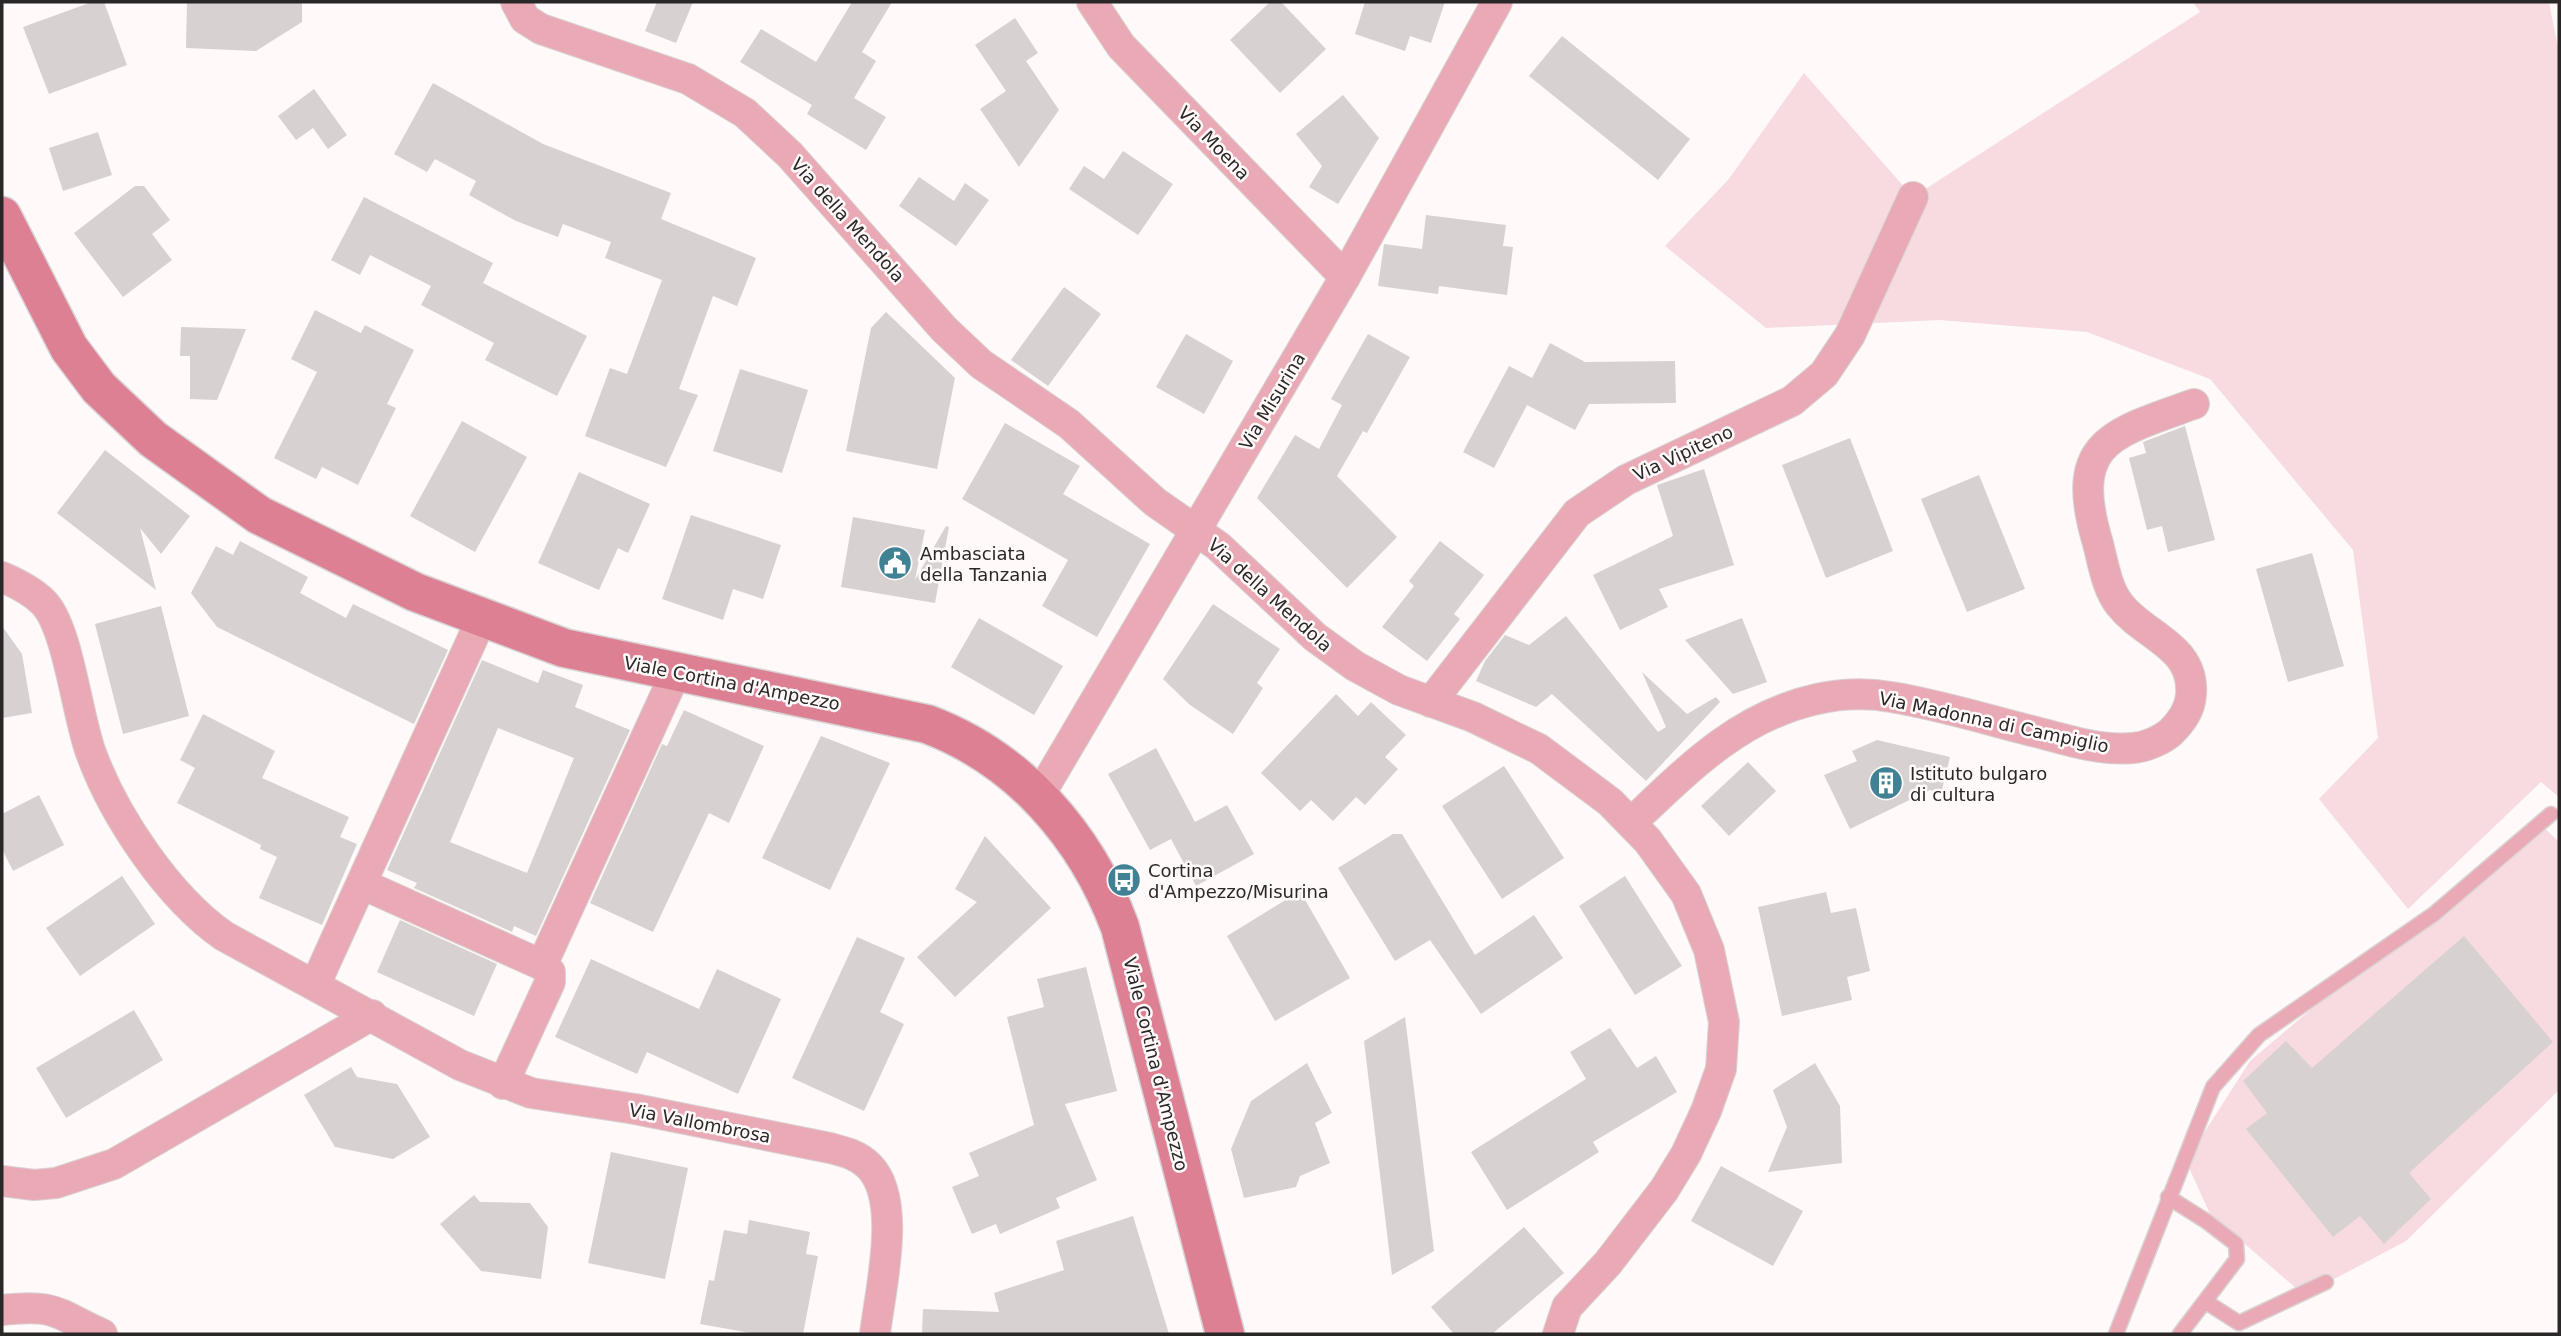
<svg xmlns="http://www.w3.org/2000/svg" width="2561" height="1336" viewBox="0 0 2561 1336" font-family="'DejaVu Sans',sans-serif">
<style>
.green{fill:#f8dbe0}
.building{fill:#d7d1d2;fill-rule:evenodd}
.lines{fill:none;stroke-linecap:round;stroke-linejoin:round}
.lane-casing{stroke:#d8d3d4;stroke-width:17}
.street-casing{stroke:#d8d3d4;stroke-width:32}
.secondary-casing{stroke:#d8d3d4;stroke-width:41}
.lane{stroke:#eaaab5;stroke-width:14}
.street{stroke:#eaaab5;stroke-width:30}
.secondary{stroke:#de8094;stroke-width:38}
.labels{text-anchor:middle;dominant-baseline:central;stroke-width:5;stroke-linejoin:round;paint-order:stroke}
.street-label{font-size:18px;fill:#292727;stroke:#fff9fa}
.poi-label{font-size:18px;fill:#292727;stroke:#fff9fa;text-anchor:start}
</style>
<rect width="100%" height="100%" fill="#fff9fa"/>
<g class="green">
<polygon points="2193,2 2549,2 2559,53 2559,797 2541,782 2408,909 2319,799 2378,738 2353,550 2210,379 2087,332 1940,320 1766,328 1665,246 1728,180 1804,73 1913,197 2200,12"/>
<polygon points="2535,819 2559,842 2559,1090 2406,1241 2304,1295 2210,1214 2186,1161 2250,1061"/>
</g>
<g class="building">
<polygon points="92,2 104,2 127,65 49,94 23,27"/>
<polygon points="187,2 302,2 302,22 256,51 186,48"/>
<polygon points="657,2 693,2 676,43 645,31"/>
<polygon points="852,2 892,2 862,52 876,61 854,98 886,117 866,150 807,114 812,105 740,62 761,29 816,62"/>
<polygon points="1270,2 1281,2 1326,49 1280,93 1230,40"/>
<polygon points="1365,2 1445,2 1431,43 1410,36 1405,51 1355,34"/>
<polygon points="1015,18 1038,53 1026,61 1059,110 1019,167 980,109 1006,91 975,45"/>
<polygon points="1562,36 1690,139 1658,180 1529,76"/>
<polygon points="433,83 543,144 671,193 661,219 756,258 737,306 713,296 679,389 698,395 666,467 585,436 610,368 627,374 662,280 605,258 611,242 563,224 558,237 516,221 469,195 476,181 435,159 427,172 394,154"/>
<polygon points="314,89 347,135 328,149 313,128 296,140 278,116"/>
<polygon points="1343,95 1379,138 1338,204 1309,187 1322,166 1296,134"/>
<polygon points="98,132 112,175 63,191 49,148"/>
<polygon points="1123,151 1173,184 1138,235 1069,189 1084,166 1104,179"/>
<polygon points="919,177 954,201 965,183 989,200 956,246 899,206"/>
<polygon points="135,186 144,186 170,220 152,234 172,260 123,297 74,233"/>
<polygon points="364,197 493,263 483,283 587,336 557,396 485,360 494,343 421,305 431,286 370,255 360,275 331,260"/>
<polygon points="1426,215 1506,225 1503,246 1513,247 1507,295 1439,286 1438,294 1378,286 1384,244 1422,249"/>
<polygon points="1064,287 1101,314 1048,386 1011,360"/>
<polygon points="315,310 361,333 365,325 414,350 387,404 396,408 358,485 322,467 316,479 274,458 317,372 291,359"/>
<polygon points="886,312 955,378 937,469 846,451 871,328"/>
<polygon points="181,327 246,329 217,400 190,399 190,356 180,356"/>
<polygon points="1186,334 1233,361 1204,414 1156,387"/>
<polygon points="1368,334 1410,357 1367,433 1363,431 1337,476 1397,537 1347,588 1257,498 1295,435 1319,449 1342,405 1331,399"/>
<polygon points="1550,343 1585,362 1675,361 1676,403 1589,404 1575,430 1527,405 1494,468 1463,452 1509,366 1532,378"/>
<polygon points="740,369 808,390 782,473 713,451"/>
<polygon points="462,421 527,457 475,552 410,516"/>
<polygon points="1005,423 1080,466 1063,494 1150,544 1097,637 1042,606 1068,560 962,499"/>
<polygon points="2185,426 2215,540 2168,552 2162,526 2147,530 2129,458 2146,453 2143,442"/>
<polygon points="1850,438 1893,551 1826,578 1782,465"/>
<polygon points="105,450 190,516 161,554 140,528 156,590 57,513"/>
<polygon points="1704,469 1734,565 1659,589 1668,607 1620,630 1593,575 1673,536 1657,485"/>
<polygon points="579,472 650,504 628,553 618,548 599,590 538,563"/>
<polygon points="1979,475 2025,589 1967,612 1921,499"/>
<polygon points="691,515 781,545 763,599 733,589 723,620 662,599"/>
<polygon points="853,517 925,530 915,580 946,526 949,527 935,603 841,587"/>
<polygon points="240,541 308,577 300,593 346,618 353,604 448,650 414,724 217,627 191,593 216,546 233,555"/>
<polygon points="1440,541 1484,575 1454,614 1460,619 1427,661 1382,627 1414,586 1409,581"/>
<polygon points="2312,553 2344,666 2288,682 2256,569"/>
<polygon points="1213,604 1280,649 1257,683 1263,688 1233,734 1190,705 1163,679"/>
<polygon points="161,606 189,716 123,734 95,624"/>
<polygon points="1566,616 1658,732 1666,727 1642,672 1687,714 1716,697 1720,702 1646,781 1552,694 1536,707 1476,681 1485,661 1505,635 1529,645"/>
<polygon points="979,618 1063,666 1034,715 951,667"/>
<polygon points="1742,618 1767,682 1733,694 1685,640"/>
<polygon points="2,626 22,654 32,713 2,718"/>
<path d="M482,660L538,683L543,670L583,685L575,707L630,730L536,936L514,926L512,932L414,888L417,883L387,870ZM498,728L574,758L527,873L450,842Z"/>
<polygon points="1336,694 1358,716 1371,702 1406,735 1385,757 1398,769 1365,805 1356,797 1333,821 1311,800 1300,811 1261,773"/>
<polygon points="684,710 764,746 729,823 709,813 653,932 590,903 662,744 667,746"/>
<polygon points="203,714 275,751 262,778 349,817 340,837 357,844 322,925 259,898 277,857 260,849 261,845 177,803 195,768 180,760"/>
<polygon points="821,736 890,763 830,890 762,858"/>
<polygon points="1877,740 1950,757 1941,794 1930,790 1850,829 1824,775 1857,761 1852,751"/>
<polygon points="1156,748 1195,822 1227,805 1254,854 1196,886 1171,839 1150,850 1108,774"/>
<polygon points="1748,762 1776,791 1729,836 1701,806"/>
<polygon points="1504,766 1564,858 1502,899 1442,806"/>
<polygon points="39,795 64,845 13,871 2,849 2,814"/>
<polygon points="1393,834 1402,834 1475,955 1534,915 1563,958 1481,1014 1430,940 1395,961 1338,868"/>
<polygon points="985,836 1051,908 955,997 917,957 977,902 955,889"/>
<polygon points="122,876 155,924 80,976 46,928"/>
<polygon points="1625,876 1682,966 1635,995 1579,906"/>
<polygon points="1300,891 1350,978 1275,1021 1227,936"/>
<polygon points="1826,892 1831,913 1856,908 1870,971 1847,977 1852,1000 1782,1016 1758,907"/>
<polygon points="400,920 497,964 474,1016 377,972"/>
<polygon points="2464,936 2553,1042 2409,1173 2431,1199 2384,1244 2360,1216 2333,1237 2246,1129 2267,1113 2243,1081 2286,1041 2312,1068"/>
<polygon points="857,937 905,958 880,1012 904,1024 864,1111 792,1078"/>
<polygon points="591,959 699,1009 717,969 781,999 738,1094 647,1052 637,1074 555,1037"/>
<polygon points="1086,967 1117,1091 1065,1104 1097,1180 1056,1198 1060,1208 1000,1234 996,1224 972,1234 952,1187 979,1176 969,1153 1034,1125 1007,1017 1044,1007 1037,979"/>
<polygon points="134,1010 163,1060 66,1118 36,1068"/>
<polygon points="1405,1017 1434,1251 1392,1275 1364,1041"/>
<polygon points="1610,1028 1637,1068 1656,1056 1677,1092 1593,1142 1599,1152 1507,1210 1471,1152 1586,1079 1570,1052"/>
<polygon points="1307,1063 1332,1113 1315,1123 1330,1163 1300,1176 1296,1187 1244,1198 1231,1149 1251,1101"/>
<polygon points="1815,1063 1840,1106 1842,1163 1768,1172 1787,1127 1773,1090"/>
<polygon points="351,1067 357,1077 397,1084 430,1137 393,1159 335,1147 304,1095"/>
<polygon points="611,1152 688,1168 665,1279 588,1263"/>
<polygon points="1721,1166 1803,1211 1773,1266 1691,1221"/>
<polygon points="474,1195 480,1202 530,1203 548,1227 541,1279 481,1271 440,1224"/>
<polygon points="1133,1216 1169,1334 922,1334 923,1309 999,1312 994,1293 1064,1270 1056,1241"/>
<polygon points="749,1220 810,1232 806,1254 818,1256 803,1334 756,1334 700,1324 709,1280 714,1281 724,1230 747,1234"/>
<polygon points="1524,1227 1564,1273 1492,1334 1454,1334 1431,1307"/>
</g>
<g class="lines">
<g class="lane-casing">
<g id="lane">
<polyline points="2168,1197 2206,1221 2236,1244 2237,1259 2180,1334"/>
<polyline points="2206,1302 2239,1323 2326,1282"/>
<polyline points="2116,1334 2213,1087 2259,1035 2434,914 2551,814"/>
</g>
</g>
<g class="street-casing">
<g id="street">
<polyline points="516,2 525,19 541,29 688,79 745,113 790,155 944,329 981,364 1069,424 1155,502 1218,546 1315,637 1355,666 1399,690 1473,717 1539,749 1610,802 1648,841 1686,894 1709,950 1724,1022 1721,1069 1706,1111 1686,1154 1664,1190 1608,1263 1567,1307 1558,1334"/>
<polyline points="1092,2 1121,46 1345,277"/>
<path d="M2,577C16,583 31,590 43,602C68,626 77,716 91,753C114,816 168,897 224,936L460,1065L531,1093L635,1109L830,1148C845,1152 858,1155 869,1166C903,1200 880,1290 875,1334"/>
<polyline points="1431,702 1577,513 1626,480 1792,401 1824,374 1850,335 1913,197"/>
<polyline points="1039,796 1345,277 1497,2"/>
<path d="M1631,823C1687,770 1739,716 1817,699C1840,694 1868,693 1891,697C1941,705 1991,721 2040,733C2070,741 2102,751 2133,748C2146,747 2162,740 2171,732C2182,721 2190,710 2191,695C2195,646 2145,637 2120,605C2106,588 2103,561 2097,540C2068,441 2113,433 2194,404"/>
<polyline points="362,884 542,965"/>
<polyline points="316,983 481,620"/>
<polyline points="503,1084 550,982 550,972 542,965 676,672"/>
<polyline points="2,1181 34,1185 56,1183 114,1164 372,1015"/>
<path d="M2,1310C57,1304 55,1313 102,1334"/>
</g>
</g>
<g class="secondary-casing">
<path id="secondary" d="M2,216L69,348L99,388L153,439L259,515L415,592L564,648L927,724C1020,759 1086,836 1120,927L1225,1334"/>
</g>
<use href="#lane" class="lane"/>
<use href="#street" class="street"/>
<use href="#secondary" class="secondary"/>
</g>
<defs>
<g id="civic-disc" transform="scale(1.75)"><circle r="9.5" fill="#408294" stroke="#fff9fa"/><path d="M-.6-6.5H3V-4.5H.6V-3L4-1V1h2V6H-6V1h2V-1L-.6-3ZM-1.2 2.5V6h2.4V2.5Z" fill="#fff"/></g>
<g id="building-disc" transform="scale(1.75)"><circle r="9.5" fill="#408294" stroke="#fff9fa"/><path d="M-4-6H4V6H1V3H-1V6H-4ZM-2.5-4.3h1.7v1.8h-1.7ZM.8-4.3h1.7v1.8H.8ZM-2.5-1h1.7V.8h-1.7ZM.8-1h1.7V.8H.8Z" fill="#fff"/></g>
<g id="bus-disc" transform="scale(1.75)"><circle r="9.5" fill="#408294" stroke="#fff9fa"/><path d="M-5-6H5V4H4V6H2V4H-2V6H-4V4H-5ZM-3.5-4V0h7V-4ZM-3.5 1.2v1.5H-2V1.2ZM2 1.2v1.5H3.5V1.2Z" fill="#fff"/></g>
</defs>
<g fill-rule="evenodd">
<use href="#civic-disc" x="895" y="563"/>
<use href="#building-disc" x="1886" y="783"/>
<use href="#bus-disc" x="1124" y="880"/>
</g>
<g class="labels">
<g class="street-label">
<text transform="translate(1214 143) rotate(46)">Via Moena</text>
<text transform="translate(848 220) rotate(48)">Via della Mendola</text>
<text transform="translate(1272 401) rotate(-59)">Via Misurina</text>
<text transform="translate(1683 453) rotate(-25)">Via Vipiteno</text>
<text transform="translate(1270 595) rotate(42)">Via della Mendola</text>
<text transform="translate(732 683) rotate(11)">Viale Cortina d'Ampezzo</text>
<text transform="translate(1994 722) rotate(12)">Via Madonna di Campiglio</text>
<text transform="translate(1156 1064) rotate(76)">Viale Cortina d'Ampezzo</text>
<text transform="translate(700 1123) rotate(11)">Via Vallombrosa</text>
</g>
<g class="poi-label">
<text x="920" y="553">Ambasciata<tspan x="920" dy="21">della Tanzania</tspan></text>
<text x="1910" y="773">Istituto bulgaro<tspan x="1910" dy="21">di cultura</tspan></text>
<text x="1148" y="870">Cortina<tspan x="1148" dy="21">d'Ampezzo/Misurina</tspan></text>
</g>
</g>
<rect width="2561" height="1336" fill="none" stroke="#292727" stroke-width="7"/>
</svg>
